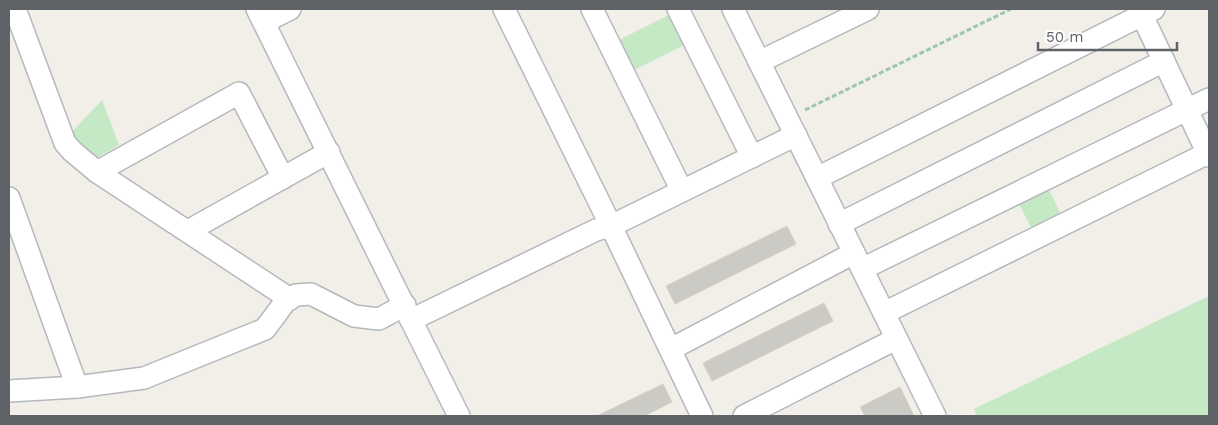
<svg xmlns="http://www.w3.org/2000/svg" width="1218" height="425" viewBox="0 0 1218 425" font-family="'Work Sans',sans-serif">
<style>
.green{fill:#c5e8c5}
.building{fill:#cccac5;stroke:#d6d1c6}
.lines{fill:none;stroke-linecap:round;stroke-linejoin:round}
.minor-casing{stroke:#b5b8bc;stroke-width:24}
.path{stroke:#9cc7a9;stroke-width:3;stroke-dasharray:5 2.5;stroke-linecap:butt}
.minor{stroke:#fff;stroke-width:21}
</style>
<rect width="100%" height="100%" fill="#f1efe8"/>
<g class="green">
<polygon points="671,14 686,44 630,72 615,42"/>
<polygon points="102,100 119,145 92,160 66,138"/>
<polygon points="1046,184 1061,214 1032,229 1017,200"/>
<polygon points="1209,296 1209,416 977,416 974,409"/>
</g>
<g class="building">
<polygon points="787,226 796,244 675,304 666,286"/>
<polygon points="824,303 833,321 712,381 703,363"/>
<polygon points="663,384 672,402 644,416 597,416"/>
<polygon points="900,387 914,416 865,416 860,407"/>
</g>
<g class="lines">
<g class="minor-casing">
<g id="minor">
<polyline points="15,9 65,143 72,151 97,172 290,299"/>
<polyline points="257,9 411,320 596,230 611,226 702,416"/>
<polyline points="504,9 611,226 796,135"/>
<polyline points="592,9 682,191"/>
<polyline points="678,9 752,157"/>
<polyline points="733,9 935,416"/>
<polyline points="1139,9 1209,156"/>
<polyline points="264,22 290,9"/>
<polyline points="759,62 868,9"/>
<polyline points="97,172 239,93 283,178"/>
<polyline points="817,178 1154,9"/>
<polyline points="9,198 77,387"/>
<polyline points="839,224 1164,61"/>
<polyline points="188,231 329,152"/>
<polyline points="862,269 1209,99"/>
<polyline points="884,313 1208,153"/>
<polyline points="411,320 459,416"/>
<polyline points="671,349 854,253"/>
<polyline points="9,391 77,387 144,378 265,329 285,302 296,295 311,294 354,316 379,319 405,305"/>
<polyline points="744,416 896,339"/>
</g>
</g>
<polyline class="path" points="805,110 1011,9"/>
<use href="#minor" class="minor"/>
</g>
<rect width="1218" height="425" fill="none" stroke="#5f6368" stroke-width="20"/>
<path d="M1038 42v8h139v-8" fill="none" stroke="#5f6368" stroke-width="2.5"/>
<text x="1046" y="42" font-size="15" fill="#5f6368" stroke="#ffffff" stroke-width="4" paint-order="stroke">50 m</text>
</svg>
